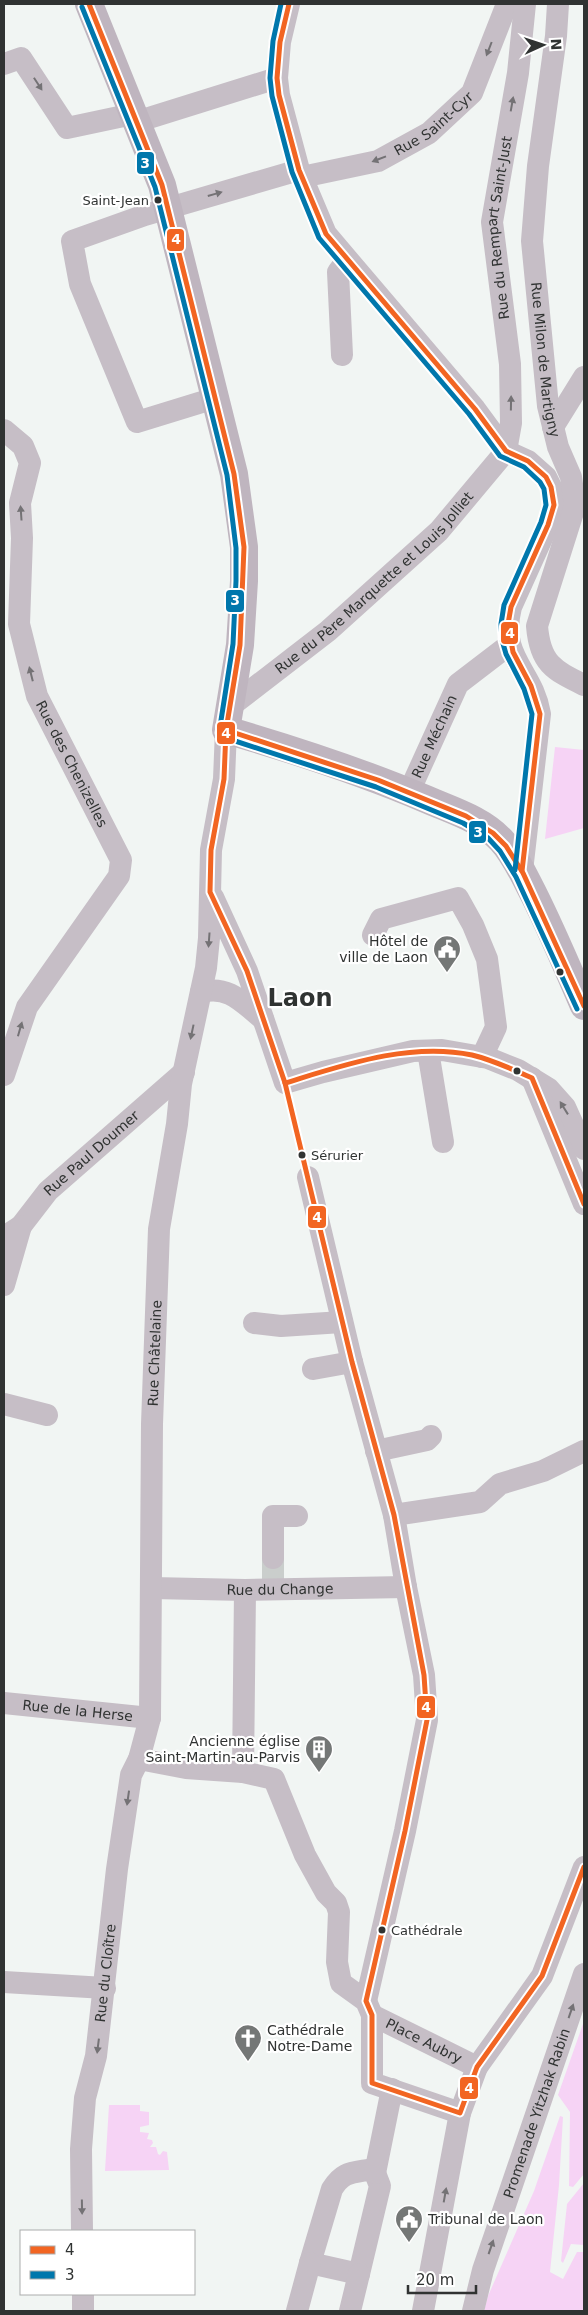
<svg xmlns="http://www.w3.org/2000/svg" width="588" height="2315" viewBox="0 0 588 2315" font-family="'DejaVu Sans',sans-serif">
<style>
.green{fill:#f6d3f5}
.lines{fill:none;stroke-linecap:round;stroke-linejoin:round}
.minor-tunnel{stroke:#cacecc;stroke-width:22;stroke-dasharray:22 11;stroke-linecap:butt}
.minor{stroke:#c6bec6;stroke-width:22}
.major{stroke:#bfb5bf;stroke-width:28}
.bus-1-casing{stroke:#fff;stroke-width:9}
.bus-2-casing{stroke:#fff;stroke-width:9}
.bus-1{stroke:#f26522;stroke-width:5}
.bus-2{stroke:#0077ac;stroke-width:5}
.oneway{fill:#747275}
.bus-dot{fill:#303332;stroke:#fff;stroke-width:2}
.labels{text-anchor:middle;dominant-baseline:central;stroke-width:4.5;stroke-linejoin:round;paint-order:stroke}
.bus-label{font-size:13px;fill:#303332;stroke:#fff;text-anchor:start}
.street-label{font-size:14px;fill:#303332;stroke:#fff}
.poi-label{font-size:14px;fill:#303332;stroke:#fff;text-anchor:end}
.town-label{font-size:24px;font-weight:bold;fill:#303332;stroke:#fff}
.line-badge{stroke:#fff;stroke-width:2}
.badge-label{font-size:14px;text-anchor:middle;font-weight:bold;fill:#fff}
</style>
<rect width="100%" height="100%" fill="#f1f5f3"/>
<g class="green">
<polygon points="555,747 584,750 584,828 545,839"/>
<polygon points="584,2021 584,2174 573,2187 569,2186 570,2112 558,2095"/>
<polygon points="109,2105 140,2105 140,2111 149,2112 149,2125 140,2127 140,2132 149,2133 147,2139 152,2140 153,2143 150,2147 156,2147 158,2154 160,2155 163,2151 167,2152 169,2170 105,2171"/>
<polygon points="560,2116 563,2117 559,2185 550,2272 563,2279 577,2252 584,2252 584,2311 484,2311 488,2296 534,2191"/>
<polygon points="584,2183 584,2245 571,2244 563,2263 561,2261 567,2204"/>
</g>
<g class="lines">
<polyline class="minor-tunnel" points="273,1558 273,1581"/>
<g class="minor">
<path d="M289,4L280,42L277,78L279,95L299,170L326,234L475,409L506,451L528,461L546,477L551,487L554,505L548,525L511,607C498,658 533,670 540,714L522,871"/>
<path id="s1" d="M558,4L556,36L538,166L532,241L548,406L558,447L571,477L575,506L537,626C540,663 553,670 584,685"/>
<polyline points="4,64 21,58 67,128 133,114"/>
<polyline points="136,122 277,78"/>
<path id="s2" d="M302,177L378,161L429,133L472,93L507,4"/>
<polyline points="342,355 338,272 347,260"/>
<polyline points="215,398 137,422 80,284 72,241 145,215 299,170"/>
<polyline points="553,427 584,377"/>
<path id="s3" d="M4,430L23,446L30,463L20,503L22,538L19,624L37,696L121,860L119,876L27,1007L4,1075"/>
<path id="s4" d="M232,705L328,631L439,531L506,451L511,423L510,364L492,222L518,73L525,4"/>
<path id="s5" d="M409,792L458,684L509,645"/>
<polyline points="213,897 247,971 285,1083 323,1072 413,1051 442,1050 488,1058 518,1070 549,1089 565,1107 584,1149"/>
<polyline points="373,935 381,919 458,898 473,925 487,959 496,1027 482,1057"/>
<path d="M201,992C229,985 242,1002 263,1019"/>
<polyline points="428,1051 443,1142"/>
<polyline points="532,1078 584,1204"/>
<polyline points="308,1177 352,1362 394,1515 406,1587 424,1675 427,1720 405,1831 366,2001"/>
<path id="s6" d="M4,1237L21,1226L48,1191L184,1072"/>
<polyline points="4,1285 21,1226"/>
<polyline points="254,1323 281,1326 342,1322"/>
<polyline points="313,1369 352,1362"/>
<polyline points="4,1404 47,1415"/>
<polyline points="376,1451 427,1440 431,1436"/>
<polyline points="394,1515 480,1502 500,1484 543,1471 584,1451"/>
<polyline points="273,1558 273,1516 297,1516"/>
<path id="s7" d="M152,1588L245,1590L406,1587"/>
<polyline points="245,1590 243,1772 274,1779 305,1855 326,1893 336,1903 339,1912 337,1962 341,1983 366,2001 372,2015 372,2083 460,2113 477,2067 542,1976 584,1867"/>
<path id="s8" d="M4,1703L150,1718"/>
<polyline points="139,1759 186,1768 243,1772"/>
<polyline points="4,1982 105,1988"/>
<path id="s9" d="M372,2015L477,2067"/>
<path d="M367,2170L375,2173L380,2186L359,2274L310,2263L332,2189C342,2173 349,2173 367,2170Z"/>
<polyline points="375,2173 392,2089"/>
<path id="s10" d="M82,2231L81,2149L85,2098L96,2056L117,1869L131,1775L139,1759L150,1718L152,1424L159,1229L177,1124L181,1084L206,968L209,938L211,850L224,779L226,730"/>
<polyline points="83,2294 83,2311"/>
<polyline points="297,2311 310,2263"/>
<polyline points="350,2311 359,2274"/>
<polyline points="423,2311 460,2113"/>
<path id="s11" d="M473,2311L483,2270L584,1974"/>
</g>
<path class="major" d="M89,4L162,185L234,474L244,547V581L240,645L226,730C295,750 362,772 428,800C453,811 481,819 501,840C515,855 524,876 534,895C552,931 568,969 584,1006"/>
<g class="bus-1-casing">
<g id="bus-1">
<polyline points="89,4 162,185 234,474 244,547 240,645 226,730 224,779 211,850 210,892 247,971 285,1083 352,1362 394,1515 424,1675 427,1720 405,1831 366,2001 372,2015 372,2083 460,2113 477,2067 542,1976 584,1867"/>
<polyline points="289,4 280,42 277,78 279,95 299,170 326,234 475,409 506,451 528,461 546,477 551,487 554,505 548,525 511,607 508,624 513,652 531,686 540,714 522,871"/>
<polyline points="226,730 378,780 466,816 493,833 506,846 523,873 584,1006"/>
<path d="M285,1083C344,1065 409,1042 472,1055C493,1060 512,1069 532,1078L584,1204"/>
</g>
</g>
<g class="bus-2-casing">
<g id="bus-2">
<polyline points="281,4 273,41 270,78 272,96 292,172 319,238 469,414 500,456 524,467 540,482 544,489 546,505 541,522 504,605 501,624 502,640 506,654 524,689 532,714 515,870"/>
<polyline points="82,7 155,187 227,475 236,548 236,581 233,644 219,733 223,737 376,787 463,823 488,838 500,851 516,877 577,1009"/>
</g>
</g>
<use href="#bus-1" class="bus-1"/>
<use href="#bus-2" class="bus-2"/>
</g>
<defs><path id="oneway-solid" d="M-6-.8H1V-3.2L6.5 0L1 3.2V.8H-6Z" transform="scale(1.25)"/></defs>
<g class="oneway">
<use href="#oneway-solid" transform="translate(489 49) rotate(111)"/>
<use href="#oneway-solid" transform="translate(38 84) rotate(57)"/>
<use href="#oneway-solid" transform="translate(512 104) rotate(-80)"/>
<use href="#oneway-solid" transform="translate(379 159) rotate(159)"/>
<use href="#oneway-solid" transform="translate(215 194) rotate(-16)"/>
<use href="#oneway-solid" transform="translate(511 403) rotate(-89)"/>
<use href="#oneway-solid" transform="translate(21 513) rotate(-94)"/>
<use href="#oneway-solid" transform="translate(31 674) rotate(-104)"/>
<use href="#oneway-solid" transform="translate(209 940) rotate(94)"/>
<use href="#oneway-solid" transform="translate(20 1029) rotate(-74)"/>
<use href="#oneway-solid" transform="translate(192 1032) rotate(102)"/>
<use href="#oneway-solid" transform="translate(564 1108) rotate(-122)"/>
<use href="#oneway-solid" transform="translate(128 1798) rotate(98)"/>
<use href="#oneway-solid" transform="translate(571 2011) rotate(-71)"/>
<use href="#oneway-solid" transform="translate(98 2046) rotate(97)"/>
<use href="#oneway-solid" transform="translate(445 2195) rotate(-80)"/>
<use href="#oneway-solid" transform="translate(82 2207) rotate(89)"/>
<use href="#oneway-solid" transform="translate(491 2247) rotate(-71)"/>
</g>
<defs>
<g id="civic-pin" transform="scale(1.4375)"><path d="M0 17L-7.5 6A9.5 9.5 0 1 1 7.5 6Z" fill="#747776" stroke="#fff"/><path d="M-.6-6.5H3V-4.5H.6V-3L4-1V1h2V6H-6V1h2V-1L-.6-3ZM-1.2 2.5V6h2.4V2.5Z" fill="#fff"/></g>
<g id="building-pin" transform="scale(1.4375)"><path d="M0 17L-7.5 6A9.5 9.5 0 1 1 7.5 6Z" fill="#747776" stroke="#fff"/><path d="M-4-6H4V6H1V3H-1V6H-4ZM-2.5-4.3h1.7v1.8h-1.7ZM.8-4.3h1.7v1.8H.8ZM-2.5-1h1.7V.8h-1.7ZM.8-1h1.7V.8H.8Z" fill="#fff"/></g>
<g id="church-pin" transform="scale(1.4375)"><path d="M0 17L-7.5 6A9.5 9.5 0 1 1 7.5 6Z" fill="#747776" stroke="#fff"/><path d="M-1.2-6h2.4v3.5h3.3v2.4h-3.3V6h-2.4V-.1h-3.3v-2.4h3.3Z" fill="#fff"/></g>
</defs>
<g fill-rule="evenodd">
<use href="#civic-pin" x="447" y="949"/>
<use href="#building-pin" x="319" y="1749"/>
<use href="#church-pin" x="248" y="2038"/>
<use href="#civic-pin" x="409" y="2219"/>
</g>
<g class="bus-dot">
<circle cx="158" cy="200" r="4.5"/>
<circle cx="560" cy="972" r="4.5"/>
<circle cx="517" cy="1071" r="4.5"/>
<circle cx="302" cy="1155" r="4.5"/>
<circle cx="382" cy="1930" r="4.5"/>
</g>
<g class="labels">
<g class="bus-label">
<text x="149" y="200" text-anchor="end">Saint-Jean</text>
<text x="311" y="1155">Sérurier</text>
<text x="391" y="1930">Cathédrale</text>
</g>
<g class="street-label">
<text stroke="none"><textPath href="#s2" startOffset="145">Rue Saint-Cyr</textPath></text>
<text stroke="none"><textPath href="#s4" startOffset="600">Rue du Rempart Saint-Just</textPath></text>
<text stroke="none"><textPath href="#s1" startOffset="358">Rue Milon de Martigny</textPath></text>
<text stroke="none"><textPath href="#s4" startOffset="188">Rue du Père Marquette et Louis Jolliet</textPath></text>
<text stroke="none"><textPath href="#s5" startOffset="61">Rue Méchain</textPath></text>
<text stroke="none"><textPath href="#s3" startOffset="356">Rue des Chenizelles</textPath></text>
<text stroke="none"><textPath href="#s6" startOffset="122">Rue Paul Doumer</textPath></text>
<text stroke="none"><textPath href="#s10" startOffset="885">Rue Châtelaine</textPath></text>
<text stroke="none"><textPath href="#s7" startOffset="128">Rue du Change</textPath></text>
<text stroke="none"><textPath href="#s8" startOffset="74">Rue de la Herse</textPath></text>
<text stroke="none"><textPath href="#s10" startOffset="260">Rue du Cloître</textPath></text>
<text stroke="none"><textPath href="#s9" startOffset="58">Place Aubry</textPath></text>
<text stroke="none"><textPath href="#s11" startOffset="208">Promenade Yitzhak Rabin</textPath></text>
</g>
<g class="poi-label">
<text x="428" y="941">Hôtel de<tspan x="428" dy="16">ville de Laon</tspan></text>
<text x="300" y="1741">Ancienne église<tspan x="300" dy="16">Saint-Martin-au-Parvis</tspan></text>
<text x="267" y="2030" text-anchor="start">Cathédrale<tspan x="267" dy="16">Notre-Dame</tspan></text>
<text x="428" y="2219" text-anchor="start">Tribunal de Laon</text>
</g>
<g class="town-label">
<text x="300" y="998">Laon</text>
</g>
</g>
<g class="line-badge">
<rect x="136" y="151" width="19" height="24" rx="5" fill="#0077ac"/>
<rect x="166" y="228" width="19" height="24" rx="5" fill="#f26522"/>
<rect x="225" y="589" width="20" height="24" rx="5" fill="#0077ac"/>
<rect x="500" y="621" width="19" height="24" rx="5" fill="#f26522"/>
<rect x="216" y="721" width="20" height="24" rx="5" fill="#f26522"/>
<rect x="468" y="820" width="19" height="24" rx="5" fill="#0077ac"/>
<rect x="307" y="1205" width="20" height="24" rx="5" fill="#f26522"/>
<rect x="416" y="1695" width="20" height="24" rx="5" fill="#f26522"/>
<rect x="459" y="2076" width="20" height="24" rx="5" fill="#f26522"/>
</g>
<g class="badge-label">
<text x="145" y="168">3</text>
<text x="176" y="244">4</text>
<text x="235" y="605">3</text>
<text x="510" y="638">4</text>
<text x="226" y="738">4</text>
<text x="478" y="837">3</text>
<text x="317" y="1222">4</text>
<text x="426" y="1712">4</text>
<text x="469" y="2093">4</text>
</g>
<rect width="588" height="2315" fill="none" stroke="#303332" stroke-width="10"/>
<rect x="20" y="2230" width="175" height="65" fill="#ffffff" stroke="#acadad"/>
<rect x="30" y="2246" width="25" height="8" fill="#f26522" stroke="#acadad"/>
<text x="65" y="2255" font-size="15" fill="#303332">4</text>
<rect x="30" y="2271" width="25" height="8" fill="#0077ac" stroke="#acadad"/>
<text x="65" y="2280" font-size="15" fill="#303332">3</text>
<g transform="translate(543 45) rotate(87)" stroke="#ffffff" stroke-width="4" paint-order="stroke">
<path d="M0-4L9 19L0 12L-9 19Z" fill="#303332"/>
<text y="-8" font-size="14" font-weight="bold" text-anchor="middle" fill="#303332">N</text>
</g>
<path d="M408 2285v8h68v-8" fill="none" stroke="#303332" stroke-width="2.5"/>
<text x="416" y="2285" font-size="15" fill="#303332" stroke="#ffffff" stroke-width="4" paint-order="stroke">20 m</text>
</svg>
